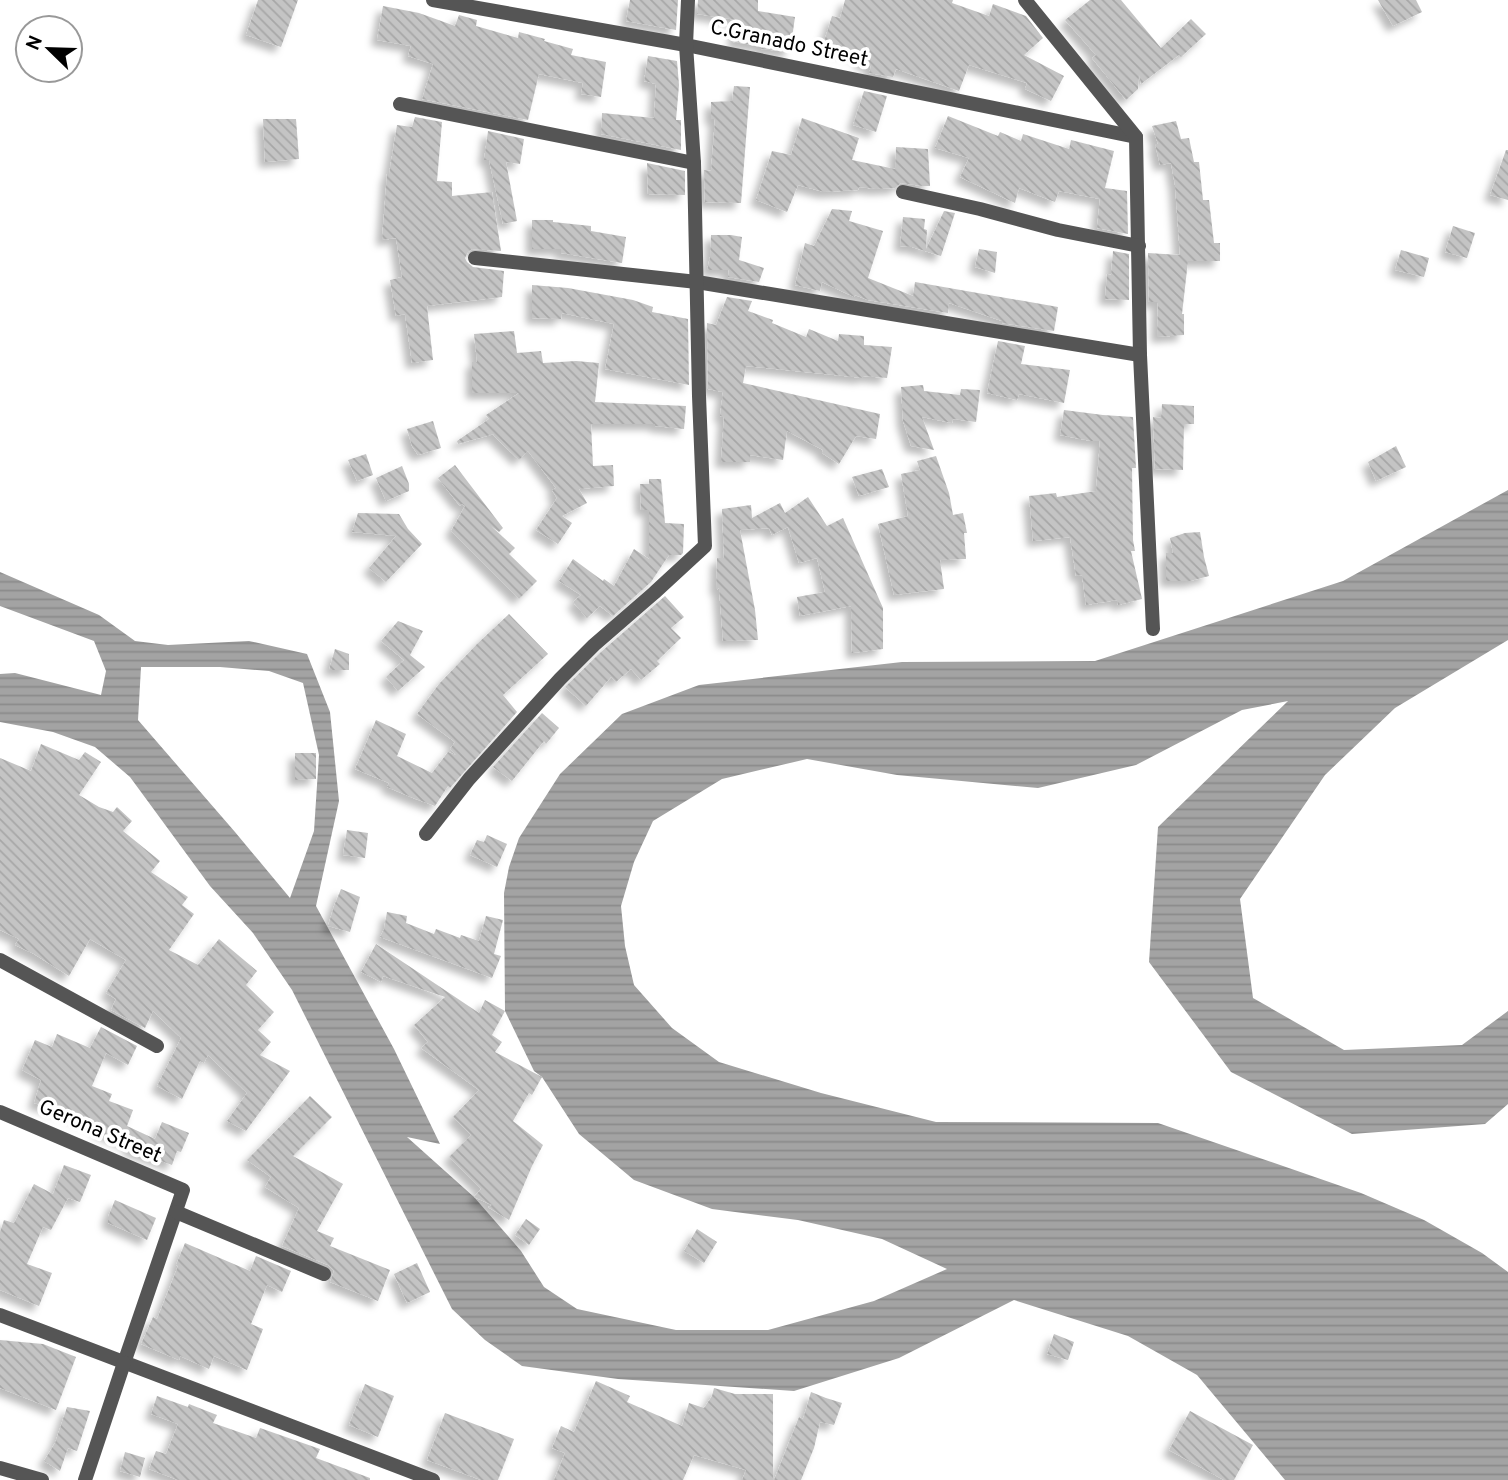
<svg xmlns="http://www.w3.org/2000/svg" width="1508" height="1480" viewBox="0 0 1508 1480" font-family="Overpass,sans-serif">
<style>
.water{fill:url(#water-rules);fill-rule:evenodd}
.building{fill:url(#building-back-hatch);filter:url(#shadow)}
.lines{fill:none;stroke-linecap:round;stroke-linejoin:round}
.minor{stroke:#555;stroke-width:14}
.tertiary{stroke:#555;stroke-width:14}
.labels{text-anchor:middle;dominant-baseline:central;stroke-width:7;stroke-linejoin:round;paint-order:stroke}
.street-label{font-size:21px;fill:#000;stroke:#fff}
</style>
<defs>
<pattern id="water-rules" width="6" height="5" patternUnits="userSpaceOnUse" patternTransform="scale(1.75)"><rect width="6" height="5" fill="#a3a3a3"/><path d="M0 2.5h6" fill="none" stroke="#8b8b8b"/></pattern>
<pattern id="building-back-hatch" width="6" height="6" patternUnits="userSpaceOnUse" patternTransform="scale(1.75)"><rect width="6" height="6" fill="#c4c4c4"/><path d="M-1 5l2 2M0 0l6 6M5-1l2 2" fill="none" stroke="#a7a7a7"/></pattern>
<filter id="shadow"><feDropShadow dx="-6" dy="6" stdDeviation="3.5" flood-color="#0004"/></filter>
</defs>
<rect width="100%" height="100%" fill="#fff"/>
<path class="water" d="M1508,490V640L1395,708L1325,775L1240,899L1253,998L1344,1050L1462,1045L1508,1011V1104L1485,1124L1352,1134L1231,1072L1149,962L1158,827L1288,701L1242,710L1136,765L1038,788L897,775L807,759L722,779L653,821L634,862L621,906L625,946L634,985L672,1028L719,1062L821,1093L936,1122L1158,1123L1361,1193L1424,1220L1482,1253L1508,1272V1480H1285L1197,1375L1128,1336L1014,1300L899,1358L794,1391L618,1379L522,1366L485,1340L452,1309L292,990L253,933L210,886L130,777L95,747L53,732L0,722V674L15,673L101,695L106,671L94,641L0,606V572L99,615L135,641L168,645L249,641L307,654L330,712L339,801L316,906L394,1049L440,1144L407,1137L474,1197L521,1251L544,1287L577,1309L676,1330H768L874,1301L947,1269L882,1239L798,1220L712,1209L634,1180L579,1134L542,1077L534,1071L505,1011L504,893L509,867L519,838L560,774L622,714L699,685L902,662L1095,661L1343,581ZM141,667H220L269,671L303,683L319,755L314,831L290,898L235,832L138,720Z"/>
<g class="building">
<polygon points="258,0 298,0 281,47 246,35"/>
<polygon points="630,0 678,0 676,30 626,21"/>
<polygon points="698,0 758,0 758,11 795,17 790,52 761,49 762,46 733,42 737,20 697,14"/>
<polygon points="845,0 953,0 952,3 989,16 993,4 1026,16 1043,38 1024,55 1064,76 1051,101 1025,89 1027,83 969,65 959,91 896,69 893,77 869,73 871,66 859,62 862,56 823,45 832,16 840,18"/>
<polygon points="1090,0 1121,0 1161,48 1191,19 1206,34 1181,57 1179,55 1141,84 1139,75 1138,89 1126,100 1092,58 1096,55 1065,20"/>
<polygon points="1378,0 1416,0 1422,12 1393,26"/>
<polygon points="383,6 419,13 455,26 459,15 477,20 476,26 518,38 519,32 545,39 544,41 573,49 571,55 606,62 601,97 581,94 583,83 539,74 528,120 422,99 433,64 408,56 411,46 377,40"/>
<polygon points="648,56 677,61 679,85 676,120 681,120 681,150 601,134 602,113 654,118 656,84 644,81"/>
<polygon points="734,86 750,87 741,203 705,202 704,170 711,171 715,119 711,119 711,102 732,101"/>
<polygon points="864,91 887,96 876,132 853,125"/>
<polygon points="948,116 998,136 1000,132 1021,141 1023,134 1069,149 1071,140 1114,151 1105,188 1127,191 1128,234 1097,228 1100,199 1059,191 1055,202 1019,188 1015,203 960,177 969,158 935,148"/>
<polygon points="415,117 442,122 437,181 452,182 452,196 492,192 501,251 472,249 468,252 465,258 467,262 473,267 504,271 502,297 427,306 433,360 412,363 405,314 396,316 390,280 402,277 396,238 382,240 387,174 389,174 397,125 412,127"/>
<polygon points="802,118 859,138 852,160 895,169 896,147 928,149 930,186 922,186 901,183 895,188 876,189 859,187 858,190 824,192 798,185 787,212 756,200 772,151 791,155"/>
<polygon points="263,119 296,119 299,159 265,162"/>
<polygon points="1176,121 1181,139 1189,138 1194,162 1199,162 1203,200 1209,200 1214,243 1220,243 1220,261 1188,261 1182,314 1184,314 1184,335 1157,337 1158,302 1149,302 1148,253 1180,255 1175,185 1171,163 1160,165 1155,144 1158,144 1152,126"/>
<polygon points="488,131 524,139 520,164 506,162 517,221 503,224 489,160 484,160"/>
<polygon points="1506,150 1508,150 1508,200 1490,195"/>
<polygon points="647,163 685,171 685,195 648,194"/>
<polygon points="832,209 852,211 849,221 883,231 868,278 913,296 915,282 1058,307 1054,331 1002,323 1002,321 949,303 948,313 868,300 855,295 854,297 822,282 820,291 795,285 805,243 814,246"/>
<polygon points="944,211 955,213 941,256 912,247 900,246 903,217 925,219 924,229 927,230 926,249"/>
<polygon points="532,220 553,220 553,222 591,226 591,231 626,237 622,263 561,253 561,249 532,249"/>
<polygon points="1453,226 1475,233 1467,258 1445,252"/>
<polygon points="711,235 731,235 742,237 739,260 764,268 759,282 728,277 729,270 707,270 710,257"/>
<polygon points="979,249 997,252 995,273 975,267"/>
<polygon points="1401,250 1429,258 1424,277 1395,270"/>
<polygon points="1113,251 1129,254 1129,300 1105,299 1107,274 1111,275"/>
<polygon points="532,285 568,288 633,300 653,307 652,312 688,319 689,385 605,369 614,324 562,313 561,319 532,318"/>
<polygon points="727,297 752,301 748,311 773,320 772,323 806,337 809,329 838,341 839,334 864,336 864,345 892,347 887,378 863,376 863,378 746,366 743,383 880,414 876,439 856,436 839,464 822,453 823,450 787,431 783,460 750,455 750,462 721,462 724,417 720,416 723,392 708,389 707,323 716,325"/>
<polygon points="514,331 517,353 541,351 543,363 576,361 599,363 595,402 686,406 684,429 655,426 655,424 591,424 593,466 613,465 614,486 579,489 587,503 562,516 572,523 558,544 536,530 557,498 552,490 556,488 528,451 519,460 493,435 494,434 458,444 457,441 489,419 486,415 519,393 472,393 472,362 477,362 474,334"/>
<polygon points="998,341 1025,346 1021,364 1070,370 1064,403 1019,394 1017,400 987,393"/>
<polygon points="923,385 924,391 960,395 961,389 980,390 976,422 953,419 952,423 922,417 934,450 911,446 903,421 901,387"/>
<polygon points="1162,404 1194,406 1194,424 1184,424 1183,470 1155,469 1153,417 1161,418"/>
<polygon points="1064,410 1103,415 1133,417 1136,468 1132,468 1133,540 1135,551 1131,551 1142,599 1118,605 1117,600 1086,605 1082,575 1076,576 1070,537 1033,541 1029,496 1056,493 1057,497 1096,491 1100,441 1091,441 1060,435"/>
<polygon points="433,421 441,448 418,455 412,446 407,429"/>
<polygon points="1396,446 1406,467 1376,481 1368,462"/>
<polygon points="366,454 373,475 357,481 348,460"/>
<polygon points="936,456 949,493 953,515 963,513 967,533 964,533 966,559 940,560 944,589 894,595 878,524 908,516 901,474 920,470 917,461"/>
<polygon points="455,465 503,528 499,532 491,526 515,548 509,554 537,581 519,599 451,531 465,506 462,504 460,506 438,478"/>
<polygon points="402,466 409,484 409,491 386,501 376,478"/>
<polygon points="882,469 889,487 859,496 852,477"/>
<polygon points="649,479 661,479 665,523 684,524 683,553 681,555 669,555 651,582 613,616 600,606 587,618 573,602 581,595 559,581 573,559 603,581 604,579 614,586 634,549 649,559 649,510 641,510 640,484 649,484"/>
<polygon points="808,497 827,526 843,518 883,608 883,649 852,653 851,606 800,616 797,597 825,592 817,558 799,563 788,527 772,535 769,528 740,530 755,610 758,640 723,641 719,588 716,590 717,558 724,558 722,509 751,505 752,518 780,503 785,513"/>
<polygon points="358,513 399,514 408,529 422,544 386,582 369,568 396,536 352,532"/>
<polygon points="1200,532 1204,557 1209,576 1190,581 1166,581 1166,553 1173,553 1170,538 1185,533"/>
<polygon points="665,596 684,617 671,628 681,638 657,661 660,664 641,680 631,669 616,682 611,677 586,706 565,687 601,652"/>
<polygon points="509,614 548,654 503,695 517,712 450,788 448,786 435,806 413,798 387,787 389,783 355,769 376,720 406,734 397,756 432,773 448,752 456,755 450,749 455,742 417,714 439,684 477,644"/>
<polygon points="398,621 423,631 410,655 425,667 398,691 386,677 404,660 381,641"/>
<polygon points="335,649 349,654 349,670 329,670"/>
<polygon points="542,713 559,728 546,744 544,741 512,781 493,767"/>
<polygon points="41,744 79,760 85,752 101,762 79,795 99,807 113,812 117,807 132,821 123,831 160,861 151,872 188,897 182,905 194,914 169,950 198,965 219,939 257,971 246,985 274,1012 258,1030 271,1042 260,1055 290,1071 246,1131 227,1121 247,1093 208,1055 204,1063 200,1061 182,1099 157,1086 181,1038 153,1011 145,1028 111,1010 116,999 106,993 126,960 90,939 69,976 34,954 15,945 19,939 0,930 0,758 31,771"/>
<polygon points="295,753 316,753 316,779 295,780"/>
<polygon points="347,830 368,833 365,858 343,855"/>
<polygon points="487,835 507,844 497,867 470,855 477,840 484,842"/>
<polygon points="341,889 360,897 350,932 328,926 334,906"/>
<polygon points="387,912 407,916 406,923 434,934 436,929 460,938 461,935 479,941 486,916 503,920 494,954 501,956 492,978 380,937 384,929"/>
<polygon points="376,944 479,1013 485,1000 505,1011 492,1035 502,1042 495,1052 542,1077 532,1095 529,1093 513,1121 543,1145 532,1166 509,1220 488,1207 492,1205 474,1197 481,1189 449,1157 471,1135 453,1117 479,1090 421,1048 428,1042 414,1025 445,997 383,976 381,982 361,972"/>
<polygon points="101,1027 137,1046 128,1065 106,1053 92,1086 112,1094 109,1101 133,1110 127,1126 155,1139 162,1122 189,1133 181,1152 177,1151 172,1165 128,1149 130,1144 98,1131 100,1127 55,1107 54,1109 34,1103 41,1080 22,1070 35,1040 52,1047 57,1034 90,1048"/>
<polygon points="310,1096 332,1117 293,1156 343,1184 317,1231 334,1238 330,1246 390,1270 378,1301 330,1282 334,1271 328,1265 282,1246 299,1208 265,1187 271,1177 247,1160"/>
<polygon points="64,1165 91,1175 80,1202 68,1198 51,1230 43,1227 27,1264 52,1273 39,1306 0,1290 0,1232 4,1220 14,1223 34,1184 53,1194"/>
<polygon points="115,1200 156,1218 147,1240 108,1223 108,1217"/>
<polygon points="526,1219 540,1229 529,1245 515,1235"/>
<polygon points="697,1229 717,1242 704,1263 684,1251"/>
<polygon points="185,1243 250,1271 256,1256 291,1271 282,1292 267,1285 251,1324 263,1329 247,1370 214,1356 209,1369 180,1356 179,1360 141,1344 153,1317 157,1319 178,1266 176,1265"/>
<polygon points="417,1263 430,1292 407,1303 394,1274"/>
<polygon points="1054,1334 1074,1342 1068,1360 1047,1354"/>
<polygon points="0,1340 43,1344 76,1357 56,1410 0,1388"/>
<polygon points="596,1381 630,1396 627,1402 682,1426 689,1403 704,1408 712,1396 714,1388 735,1394 773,1394 773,1480 742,1480 746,1470 694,1455 683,1480 554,1480 565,1453 552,1448 561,1426 574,1432"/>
<polygon points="365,1384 394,1396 378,1437 349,1425"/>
<polygon points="811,1392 826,1398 842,1403 834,1425 820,1422 814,1448 801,1480 774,1480 799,1417 803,1419"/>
<polygon points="157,1396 188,1407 189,1404 217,1415 213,1423 256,1438 260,1428 320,1449 316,1458 370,1478 370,1480 178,1480 149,1469 156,1451 166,1454 178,1424 151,1414"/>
<polygon points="67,1407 90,1411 77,1451 68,1448 60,1471 44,1461 55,1443"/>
<polygon points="1190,1411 1253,1445 1234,1480 1224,1480 1169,1450"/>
<polygon points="445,1413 514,1439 498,1480 481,1480 427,1460"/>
<polygon points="125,1452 145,1458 140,1477 120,1471"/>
</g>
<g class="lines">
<g class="minor">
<polyline points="433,0 686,45 1136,137"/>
<polyline points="1025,0 1136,137 1140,355 1153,629"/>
<polyline points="400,104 694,163"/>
<polyline points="903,192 980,209 1058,230 1139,246"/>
<polyline points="475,258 697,282 1140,355"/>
<polyline points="426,834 469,779 560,679 594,645 654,593 705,546 699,396 694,163 686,45 688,0"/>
<polyline points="0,960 157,1046"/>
<polyline points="0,1112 183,1190 124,1363"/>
<polyline points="176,1212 324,1274"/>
</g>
<g class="tertiary">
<polyline points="0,1315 433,1480"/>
<polyline points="0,1468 42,1480"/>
<polyline points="85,1480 124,1363"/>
</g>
</g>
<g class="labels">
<g class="street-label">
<text transform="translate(789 44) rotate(12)">C.Granado Street</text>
<text transform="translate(100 1132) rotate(23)">Gerona Street</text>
</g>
</g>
<g transform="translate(49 49) rotate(293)"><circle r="33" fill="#ffffff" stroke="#999999" stroke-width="2"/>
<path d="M0-5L12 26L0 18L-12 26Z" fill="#000000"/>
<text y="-10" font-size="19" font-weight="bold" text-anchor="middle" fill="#000000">N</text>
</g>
</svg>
